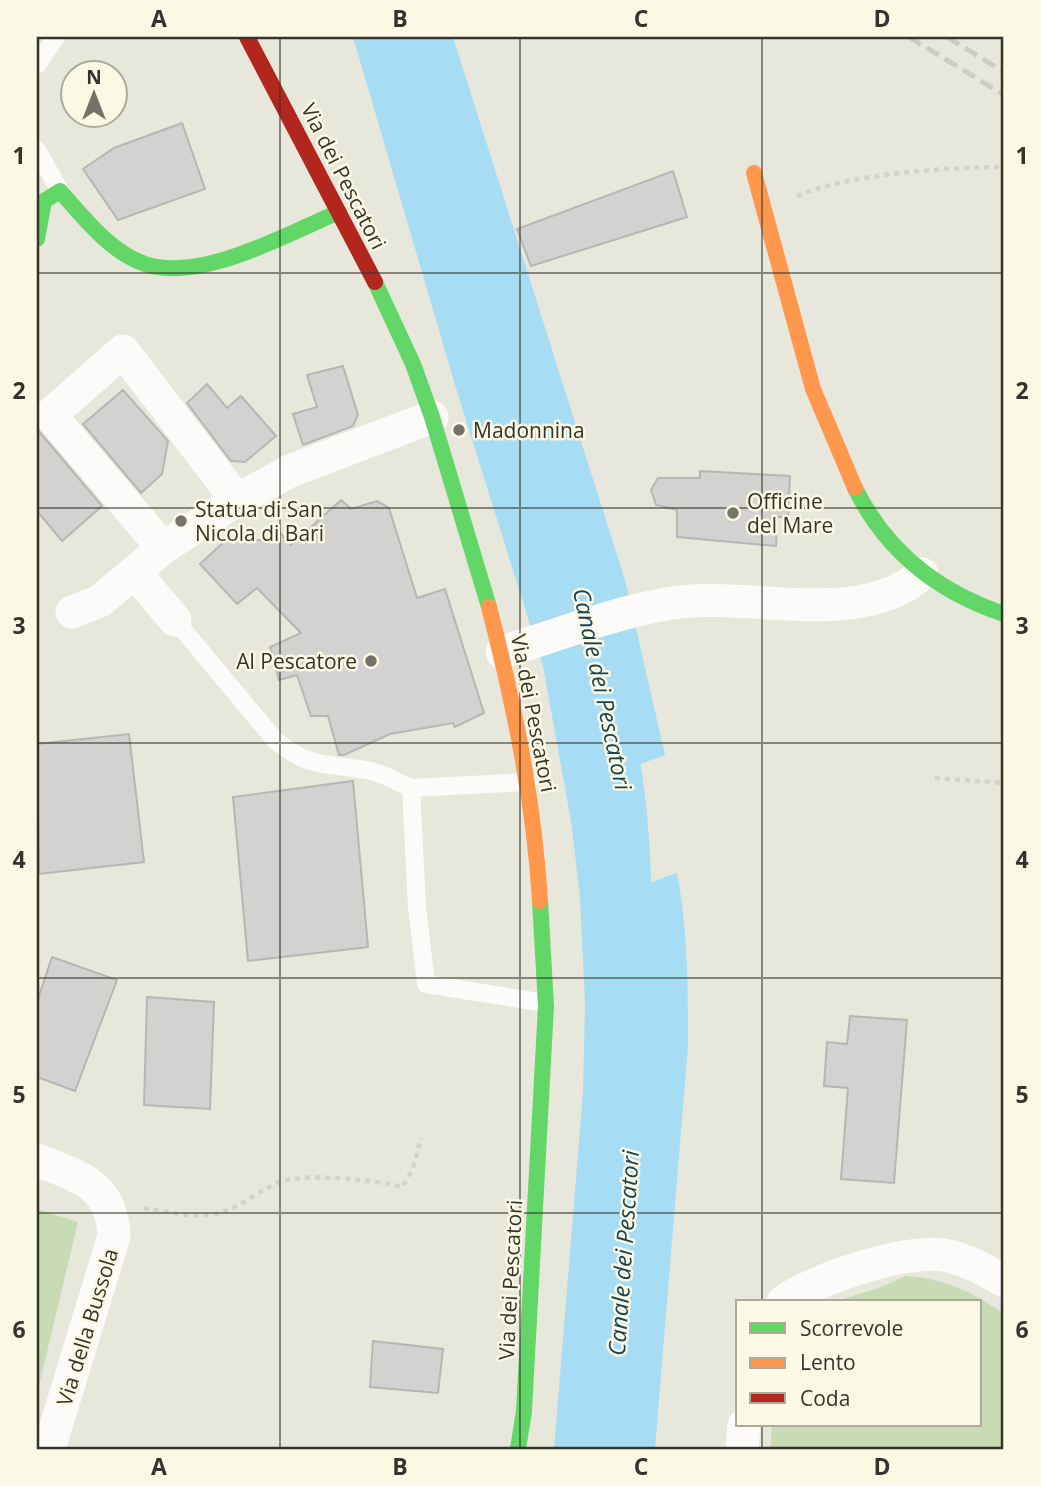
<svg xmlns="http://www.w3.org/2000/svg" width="1041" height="1486" viewBox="0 0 1041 1486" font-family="'Open Sans',sans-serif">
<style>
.green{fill:#c8dbb4}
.water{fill:#a7ddf4}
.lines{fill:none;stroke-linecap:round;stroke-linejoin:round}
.canal{stroke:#a7ddf4;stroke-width:37}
.building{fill:#d3d2d1;stroke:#b6b6b4;stroke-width:2}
.path{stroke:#d2d1ce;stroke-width:4.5;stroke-dasharray:5 5;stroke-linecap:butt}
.lane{stroke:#fcfbfa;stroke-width:18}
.street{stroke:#fcfbfa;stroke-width:33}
.fast{stroke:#63d668;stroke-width:16}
.slow{stroke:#ff974d;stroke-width:16}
.jam{stroke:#b3261e;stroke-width:16}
.rail{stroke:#cbcbc8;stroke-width:5;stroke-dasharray:14 7;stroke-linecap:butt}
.grid{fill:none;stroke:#35342c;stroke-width:2;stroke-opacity:0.55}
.poi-dot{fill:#74736a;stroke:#fbf8e3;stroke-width:2.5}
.labels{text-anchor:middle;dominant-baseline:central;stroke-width:5;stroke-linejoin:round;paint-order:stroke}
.street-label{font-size:21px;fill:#35342c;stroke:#fbf8e3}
.poi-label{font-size:21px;fill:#35342c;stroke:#fbf8e3;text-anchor:start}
.water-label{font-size:23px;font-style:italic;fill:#154255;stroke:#fbf8e3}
.neatline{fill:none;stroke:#35342c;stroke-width:2.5}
.grid-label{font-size:23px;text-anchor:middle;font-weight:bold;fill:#35342c}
</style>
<rect width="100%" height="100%" fill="#e8e7dc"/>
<g class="green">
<polygon points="37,1209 78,1222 37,1394"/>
<path d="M905,1276C944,1278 973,1292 1004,1314V1449H770L772,1425H980V1302H833L879,1288Z"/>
</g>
<path class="water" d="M353,37H453L625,580L665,755L624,770L634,888L677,873C688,930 688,988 688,1046L655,1449H554L583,1092L585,1003L580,897L571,821L543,666L458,395Z"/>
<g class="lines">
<path class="canal" d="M614,723C629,791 634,861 633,930"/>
</g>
<g class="building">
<polygon points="182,123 205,189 118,220 83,169 114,148"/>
<polygon points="673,171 687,217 531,266 517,229"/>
<polygon points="343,366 358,415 353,426 303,445 293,414 317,407 307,375"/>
<polygon points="207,384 227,408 241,396 276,436 245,462 231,461 187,403"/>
<polygon points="123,390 168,441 162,474 141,493 83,424"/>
<polygon points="37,429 102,506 62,541 37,511"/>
<polygon points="700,471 790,476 788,517 777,517 776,546 677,537 677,510 656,505 651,490 658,478 700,478"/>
<polygon points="341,500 351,509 377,501 389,508 417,598 445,589 484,713 455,727 453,723 390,734 344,755 339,755 328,716 311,716 297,675 279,680 270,647 301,633 257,588 237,604 200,564 228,538 272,541 280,533 291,545"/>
<polygon points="129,734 144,862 39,874 37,744"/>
<polygon points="353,781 368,947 248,961 233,797"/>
<polygon points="52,957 117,980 75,1091 37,1077 37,1002"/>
<polygon points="147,997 214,1002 210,1109 144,1105"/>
<polygon points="850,1016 907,1020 894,1183 841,1179 848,1088 824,1086 827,1042 847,1044"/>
<polygon points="373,1341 443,1349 438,1393 370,1387"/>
</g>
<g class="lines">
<g class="path">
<path d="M797,196C847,174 948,167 1004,167"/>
<polyline points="935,778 1004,783"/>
<path d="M144,1208C164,1211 187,1217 208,1215C235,1212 252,1195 275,1184C300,1171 375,1180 402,1187L412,1171L421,1138"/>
</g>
<g class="lane">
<polyline points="37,65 56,37"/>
<polyline points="37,150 60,191"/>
<path d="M175,620L275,740C313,771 327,762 371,771C384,774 398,782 411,788"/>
<polyline points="528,782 411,788 417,907 426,984 545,1003"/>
</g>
<g class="street">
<polyline points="163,548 50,415 123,351 237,500"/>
<polyline points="135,573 175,620"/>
<polyline points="72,612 100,601 163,548 237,500 290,471 432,417"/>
<path d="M502,652C558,635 615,612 672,603C749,591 860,629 922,574"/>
<path d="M37,1160C79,1177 112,1184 114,1236L49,1449"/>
<path d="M783,1302C814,1279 906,1249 944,1255C966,1259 985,1270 1004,1281"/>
<polyline points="742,1449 744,1425"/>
</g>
<g class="fast">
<path d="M37,239L44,201L60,191C84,218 110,252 145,264C201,283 287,234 339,212"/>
<polyline points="375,282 413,364 432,417 489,607"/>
<path d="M855,488C886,551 938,592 1004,614"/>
<polyline points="518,1449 524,1411 546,1006 540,901"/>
</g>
<g class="slow">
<polyline points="754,173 813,389 855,488"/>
<path d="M489,607C514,704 534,801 540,901"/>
</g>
<polyline class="jam" points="247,37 375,282"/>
<g class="rail">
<polyline points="909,37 1004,95"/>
<polyline points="947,37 1004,72"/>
</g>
</g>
<path class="grid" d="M280,37V1449M520,37V1449M762,37V1302M37,273H1004M37,508H1004M37,743H1004M37,978H1004M37,1213H1004M762,1425V1449"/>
<g class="poi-dot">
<circle cx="459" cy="430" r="7"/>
<circle cx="733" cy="513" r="7"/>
<circle cx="181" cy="521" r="7"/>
<circle cx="371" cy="661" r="7"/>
</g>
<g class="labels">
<g class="street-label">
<text transform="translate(344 176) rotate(63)">Via dei Pescatori</text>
<text transform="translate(534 713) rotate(79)">Via dei Pescatori</text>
<text transform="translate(510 1280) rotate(-87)">Via dei Pescatori</text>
<text transform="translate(87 1327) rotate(-73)">Via della Bussola</text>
</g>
<g class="poi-label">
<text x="473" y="430">Madonnina</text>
<text x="747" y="501">Officine<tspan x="747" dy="24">del Mare</tspan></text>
<text x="195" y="509">Statua di San<tspan x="195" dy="24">Nicola di Bari</tspan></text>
<text x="357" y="661" text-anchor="end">Al Pescatore</text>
</g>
<g class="water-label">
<text transform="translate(603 689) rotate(78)">Canale dei Pescatori</text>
<text transform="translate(623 1253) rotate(-86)">Canale dei Pescatori</text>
</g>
</g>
<rect width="1041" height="1486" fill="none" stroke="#fbf8e3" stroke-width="77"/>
<rect x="736" y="1300" width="245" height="126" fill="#fbf8e3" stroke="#acaa9a" stroke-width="2"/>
<rect x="750" y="1323" width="35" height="10" fill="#63d668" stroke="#acaa9a" stroke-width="2"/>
<text x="800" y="1336" font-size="21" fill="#35342c">Scorrevole</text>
<rect x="750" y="1358" width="35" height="10" fill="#ff974d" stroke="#acaa9a" stroke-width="2"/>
<text x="800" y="1370" font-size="21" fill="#35342c">Lento</text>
<rect x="750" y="1393" width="35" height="10" fill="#b3261e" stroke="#acaa9a" stroke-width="2"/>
<text x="800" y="1406" font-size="21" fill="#35342c">Coda</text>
<g transform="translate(94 94)"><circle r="33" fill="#fbf8e3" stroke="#acaa9a" stroke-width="2"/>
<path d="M0-5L12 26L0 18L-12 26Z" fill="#74736a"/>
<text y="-10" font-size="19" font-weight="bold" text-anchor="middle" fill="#35342c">N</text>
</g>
<rect x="38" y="38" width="964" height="1410" class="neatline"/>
<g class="grid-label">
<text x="159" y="27">A</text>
<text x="400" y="27">B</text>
<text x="641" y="27">C</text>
<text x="882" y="27">D</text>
<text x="19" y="164">1</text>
<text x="1022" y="164">1</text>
<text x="19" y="399">2</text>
<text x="1022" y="399">2</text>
<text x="19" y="634">3</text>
<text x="1022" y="634">3</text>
<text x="19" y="868">4</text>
<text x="1022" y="868">4</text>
<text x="19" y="1103">5</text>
<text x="1022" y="1103">5</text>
<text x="19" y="1338">6</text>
<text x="1022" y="1338">6</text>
<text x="159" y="1475">A</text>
<text x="400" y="1475">B</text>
<text x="641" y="1475">C</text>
<text x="882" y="1475">D</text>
</g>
</svg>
